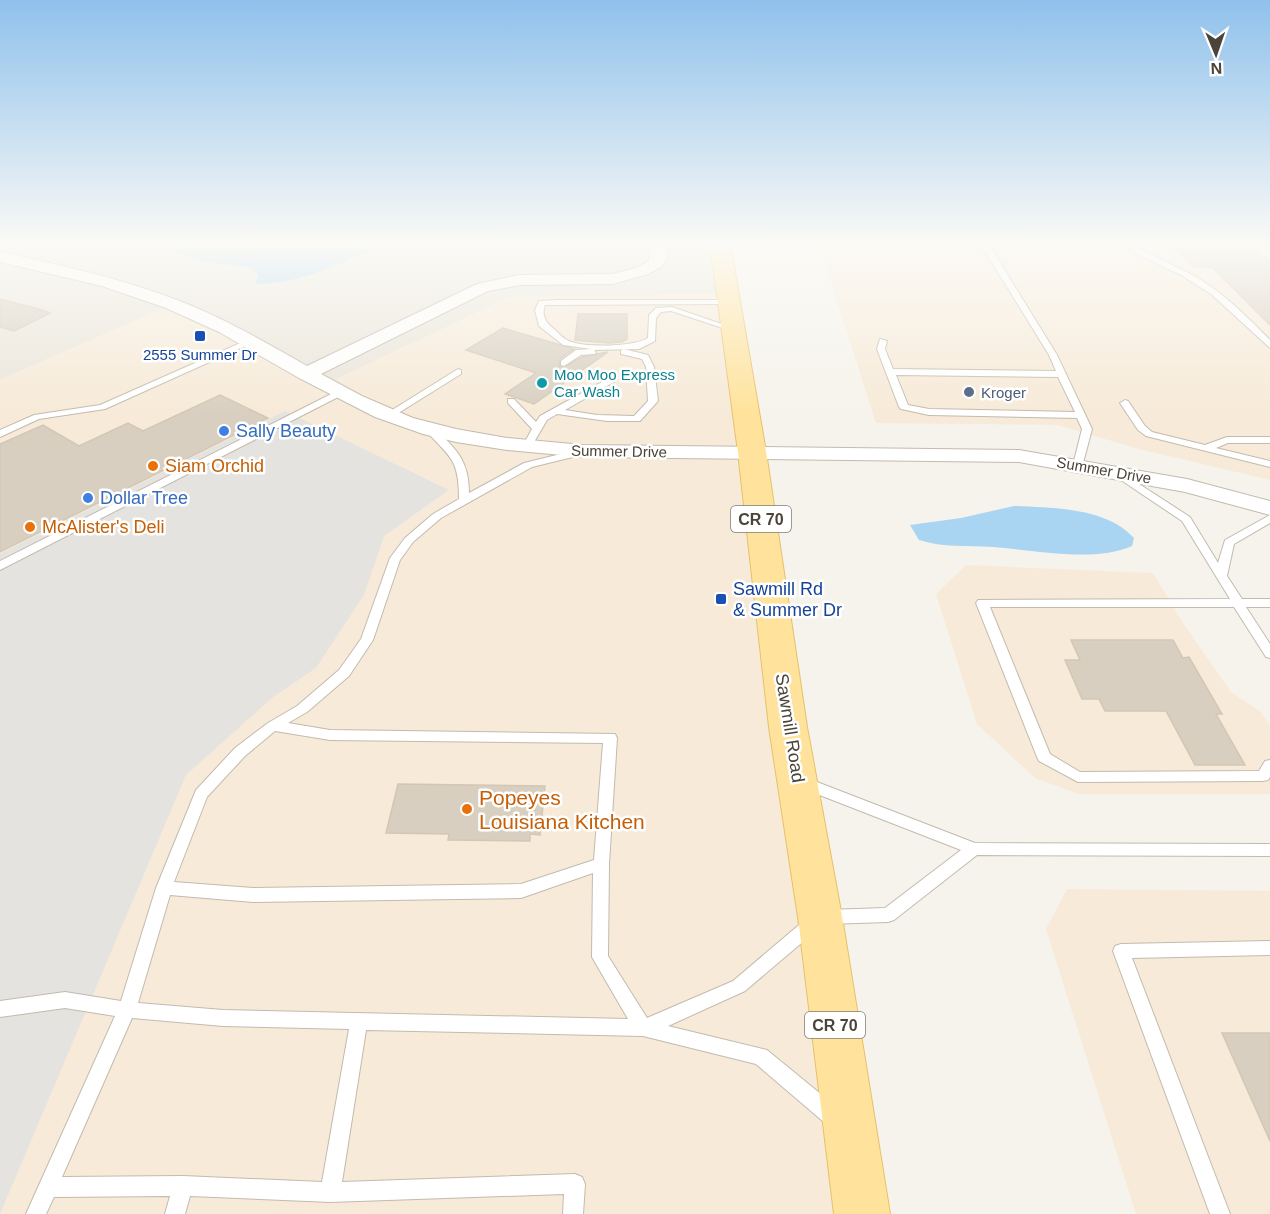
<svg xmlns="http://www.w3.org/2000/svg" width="1270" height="1214" viewBox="0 0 1270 1214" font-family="Arial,sans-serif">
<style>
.residential{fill:#eae5da}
.commercial{fill:#f7ead8}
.parking{fill:#e5e3e0}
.water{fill:#a9d4f2}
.building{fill:#d8cfc1;stroke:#d3c7b4;stroke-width:1.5}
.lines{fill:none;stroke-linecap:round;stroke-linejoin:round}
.service-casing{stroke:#c2bbae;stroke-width:2}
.minor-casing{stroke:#c2bbae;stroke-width:2}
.primary-casing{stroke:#e6c16a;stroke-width:2}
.service{fill:#fff;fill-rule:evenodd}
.minor{fill:#fff;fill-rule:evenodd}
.primary{fill:#ffe39c;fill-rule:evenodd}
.transit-dot{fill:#1a4fb4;stroke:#fff;stroke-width:2}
.culture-dot{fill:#0f9aa8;stroke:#fff;stroke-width:2}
.service-dot{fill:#5c6f8a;stroke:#fff;stroke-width:2}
.shop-dot{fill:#3f7fe0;stroke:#fff;stroke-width:2}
.food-dot{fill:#e8710a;stroke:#fff;stroke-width:2}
.labels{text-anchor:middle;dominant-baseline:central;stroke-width:5;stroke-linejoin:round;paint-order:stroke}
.far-transit-label{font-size:15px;fill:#164399;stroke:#fff}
.far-culture-label{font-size:15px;fill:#0d838f;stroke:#fff;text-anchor:start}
.far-service-label{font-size:15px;fill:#4e5e75;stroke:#fff;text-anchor:start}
.far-street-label{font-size:15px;fill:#4b4439;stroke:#fff}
.shield{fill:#fff;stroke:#817c74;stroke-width:1.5}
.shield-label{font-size:16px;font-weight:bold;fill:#4b4439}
.shop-label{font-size:18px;fill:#366cbe;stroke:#fff;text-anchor:start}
.food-label{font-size:18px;fill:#c56008;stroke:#fff;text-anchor:start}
.transit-label{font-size:18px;fill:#164399;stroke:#fff;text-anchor:start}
.street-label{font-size:18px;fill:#4b4439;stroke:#fff}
.near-food-label{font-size:21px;fill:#c56008;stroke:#fff;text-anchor:start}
</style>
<rect width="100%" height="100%" fill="#f6f3ec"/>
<polygon class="residential" points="0,243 720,243 727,294 510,297 324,385 173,304 0,380"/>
<g class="commercial">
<polygon points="818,243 1270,243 1270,480 1139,449 1057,425 876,423"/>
<polygon points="727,294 862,1214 0,1214 0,380 173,304 324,385 510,297"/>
<polygon points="966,565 1153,573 1183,623 1231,692 1261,712 1270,726 1270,794 1079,794 1035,778 977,724 936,594"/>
<polygon points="1067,889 1270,891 1270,1214 1136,1214 1046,929"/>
</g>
<polygon class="parking" points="285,411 449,490 384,536 364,595 316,668 273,697 186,775 0,1214 0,554"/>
<g class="water">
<path d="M168,243H387C345,261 303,284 256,284L258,275L251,268L200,261L170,249Z"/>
<path d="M1014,506C1052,508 1106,507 1134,538L1132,546C1094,563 1034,550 993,547C967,545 944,548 919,540L910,525L961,518Z"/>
</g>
<g class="building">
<polygon points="1171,243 1236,243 1239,245 1251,245 1270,262 1270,325 1212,267 1194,267"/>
<polygon points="0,299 42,310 50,313 14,331 0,327"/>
<polygon points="578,314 627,314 627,339 622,342 609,343 575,340"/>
<polygon points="503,328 574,349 560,359 559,366 563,368 582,357 608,352 534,404 505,394 536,373 466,350"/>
<polygon points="220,395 268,418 0,552 0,444 43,425 79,446 128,423 143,431"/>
<polygon points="1071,640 1173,640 1183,658 1189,657 1222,714 1216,714 1245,765 1195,765 1166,711 1105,711 1099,699 1082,699 1065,660 1080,660"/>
<polygon points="398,784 545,786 540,835 530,834 530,841 448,840 449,834 386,833"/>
<polygon points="1222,1033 1270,1033 1270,1141"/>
</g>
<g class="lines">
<g class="service-casing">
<g id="service">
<path d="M980,243H988L1057,355L1092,429L1082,467L1078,468L1073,465L1082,429L1077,418L929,415L901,409L899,407L877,349L880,339L887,341L885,349L893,369L1056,371L1049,355ZM896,375L1058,377L1075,412L929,409L908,405Z"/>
<path d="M1122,243H1130C1151,257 1175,265 1196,277C1225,294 1247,317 1270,340V348L1211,294L1181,275L1139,255Z"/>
<polygon points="1264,243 1270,243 1270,246"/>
<path d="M560,300H728L732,302L728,304L545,305C541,315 546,323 554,329C558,333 564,339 569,341C586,348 632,347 648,338L649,315L656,308L672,307L736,329L732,331L671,311L661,312L656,318L655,341L639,349L594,350L596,352L595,354L581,355L564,366L561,365V361L576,350L591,349L563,345L539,326L535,310L539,301Z"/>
<polygon points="247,340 254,342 105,409 39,419 0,437 0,430 34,415 100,405"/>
<polygon points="624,349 648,355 654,367 658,401 640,421 607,421 557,414 547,420 530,449 524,449 522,447 532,429 508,403 508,399 514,399 536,422 540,416 611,377 615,380 614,382 565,410 597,415 634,416 648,401 646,367 642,359 621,354 621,350"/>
<polygon points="458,369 461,370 461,374 392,417 389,418 384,415"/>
<polygon points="341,389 344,390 344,394 0,570 0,561"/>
<polygon points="1125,400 1128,401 1145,426 1152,432 1205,445 1227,437 1270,437 1270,443 1228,443 1216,448 1270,461 1270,467 1146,436 1138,430 1120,403"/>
<path d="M429,425L432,426C455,448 469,459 469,493L524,463L581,449L586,452L585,454L532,467L441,518L413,542L400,560L373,640L349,676L307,712L288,723L330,730L615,734L617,738L609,864L608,956L647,1018L733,981L806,919L812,917L818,919L820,924L818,929L745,991L668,1026L767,1050L839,1109L841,1116L839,1123L832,1125L825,1123L756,1064L643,1036L366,1030L342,1182L575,1174L582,1177L585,1184L583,1214H563L564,1194L330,1202L190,1196L185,1214H165L170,1196L54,1197L46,1214H26L115,1016L65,1008L0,1017V1001L65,992L121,1001L156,888L196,790L235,748L268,723L297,706L339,670L361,639L390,558L405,538L433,514L459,499C459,456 449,458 424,428ZM275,731L330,740L603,743L594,860L521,884L253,888L174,882L207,797L245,756ZM593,873L592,957L628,1019L223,1010L138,1003L170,895L253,902L521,898ZM132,1018L223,1026L349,1029L322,1182L183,1176L62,1177Z"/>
<polygon points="1119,471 1190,517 1218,563 1225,540 1270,515 1270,523 1234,544 1227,576 1242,599 1270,599 1270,607 1246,607 1270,644 1270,658 1266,657 1234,607 990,607 1050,754 1080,772 1259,771 1265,761 1270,760 1270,777 1268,780 1263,781 1078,782 1039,761 1037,757 976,603 978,600 1230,599 1182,521 1115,476 1114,474"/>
<polygon points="804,777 975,843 1270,844 1270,856 977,855 894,920 888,922 827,924 821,922 819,917 821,912 827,910 885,908 961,850 799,787 797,783 799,779"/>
<polygon points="1270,941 1270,955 1132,958 1230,1214 1210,1214 1113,951 1115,946 1121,944"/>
</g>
</g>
<g class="minor-casing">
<path id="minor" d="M652,243H666L667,258L661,267L648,274L613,284L520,285L488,291L321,374L362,396L413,418L456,429L507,438L583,445L1019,450L1187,479L1270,501V515L1185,492L1019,462L583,457L507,450L456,442L423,434L375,417L299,378L219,332L166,308L102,286L0,262V252C60,265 120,278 177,300C222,317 265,342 307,366L477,284L520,275L612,274L636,268L649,261Z"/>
</g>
<g class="primary-casing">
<polygon id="primary" points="710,243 730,243 766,452 807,727 842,917 890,1214 834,1214 798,917 769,727 738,452"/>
</g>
<use href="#service" class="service"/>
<use href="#minor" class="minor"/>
<use href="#primary" class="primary"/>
</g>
<linearGradient id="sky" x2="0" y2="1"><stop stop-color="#8fc1ec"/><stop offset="0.59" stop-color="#fbfaf6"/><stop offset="1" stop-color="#fbfaf6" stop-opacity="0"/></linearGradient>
<rect width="1270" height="413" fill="url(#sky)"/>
<g class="transit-dot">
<rect x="194" y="330" width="12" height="12" rx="3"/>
<rect x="715" y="593" width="12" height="12" rx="3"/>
</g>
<circle class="culture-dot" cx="542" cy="383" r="6"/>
<circle class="service-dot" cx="969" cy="392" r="6"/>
<g class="shop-dot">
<circle cx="224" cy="431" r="6"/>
<circle cx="88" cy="498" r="6"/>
</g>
<g class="food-dot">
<circle cx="153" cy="466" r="6"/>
<circle cx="30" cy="527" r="6"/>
<circle cx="467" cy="809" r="6"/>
</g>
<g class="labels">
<g class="far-transit-label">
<text x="200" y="354">2555 Summer Dr</text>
</g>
<g class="far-culture-label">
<text x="554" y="374">Moo Moo Express<tspan x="554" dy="17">Car Wash</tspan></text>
</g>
<g class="far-service-label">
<text x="981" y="392">Kroger</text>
</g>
<g class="far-street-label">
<text transform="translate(619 451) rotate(1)">Summer Drive</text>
<text transform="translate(1104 470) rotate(10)">Summer Drive</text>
</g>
<g class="shield">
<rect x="731" y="506" width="60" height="26" rx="4.5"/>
<rect x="805" y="1012" width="60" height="26" rx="4.5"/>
</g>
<g class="shield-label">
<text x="761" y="519">CR 70</text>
<text x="835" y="1025">CR 70</text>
</g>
<g class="shop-label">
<text x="236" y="431">Sally Beauty</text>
<text x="100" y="498">Dollar Tree</text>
</g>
<g class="food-label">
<text x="165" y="466">Siam Orchid</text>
<text x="42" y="527">McAlister's Deli</text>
</g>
<g class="transit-label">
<text x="733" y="589">Sawmill Rd<tspan x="733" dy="21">&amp; Summer Dr</tspan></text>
</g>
<g class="street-label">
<text transform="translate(790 728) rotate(81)">Sawmill Road</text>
</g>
<g class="near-food-label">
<text x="479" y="797">Popeyes<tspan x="479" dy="24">Louisiana Kitchen</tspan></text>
</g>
</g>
<g transform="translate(1216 54) rotate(178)" stroke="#ffffff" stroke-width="4.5" paint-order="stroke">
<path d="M0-4.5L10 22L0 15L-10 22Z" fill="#4b4439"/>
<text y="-9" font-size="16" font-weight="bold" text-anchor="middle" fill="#4b4439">N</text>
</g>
</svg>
